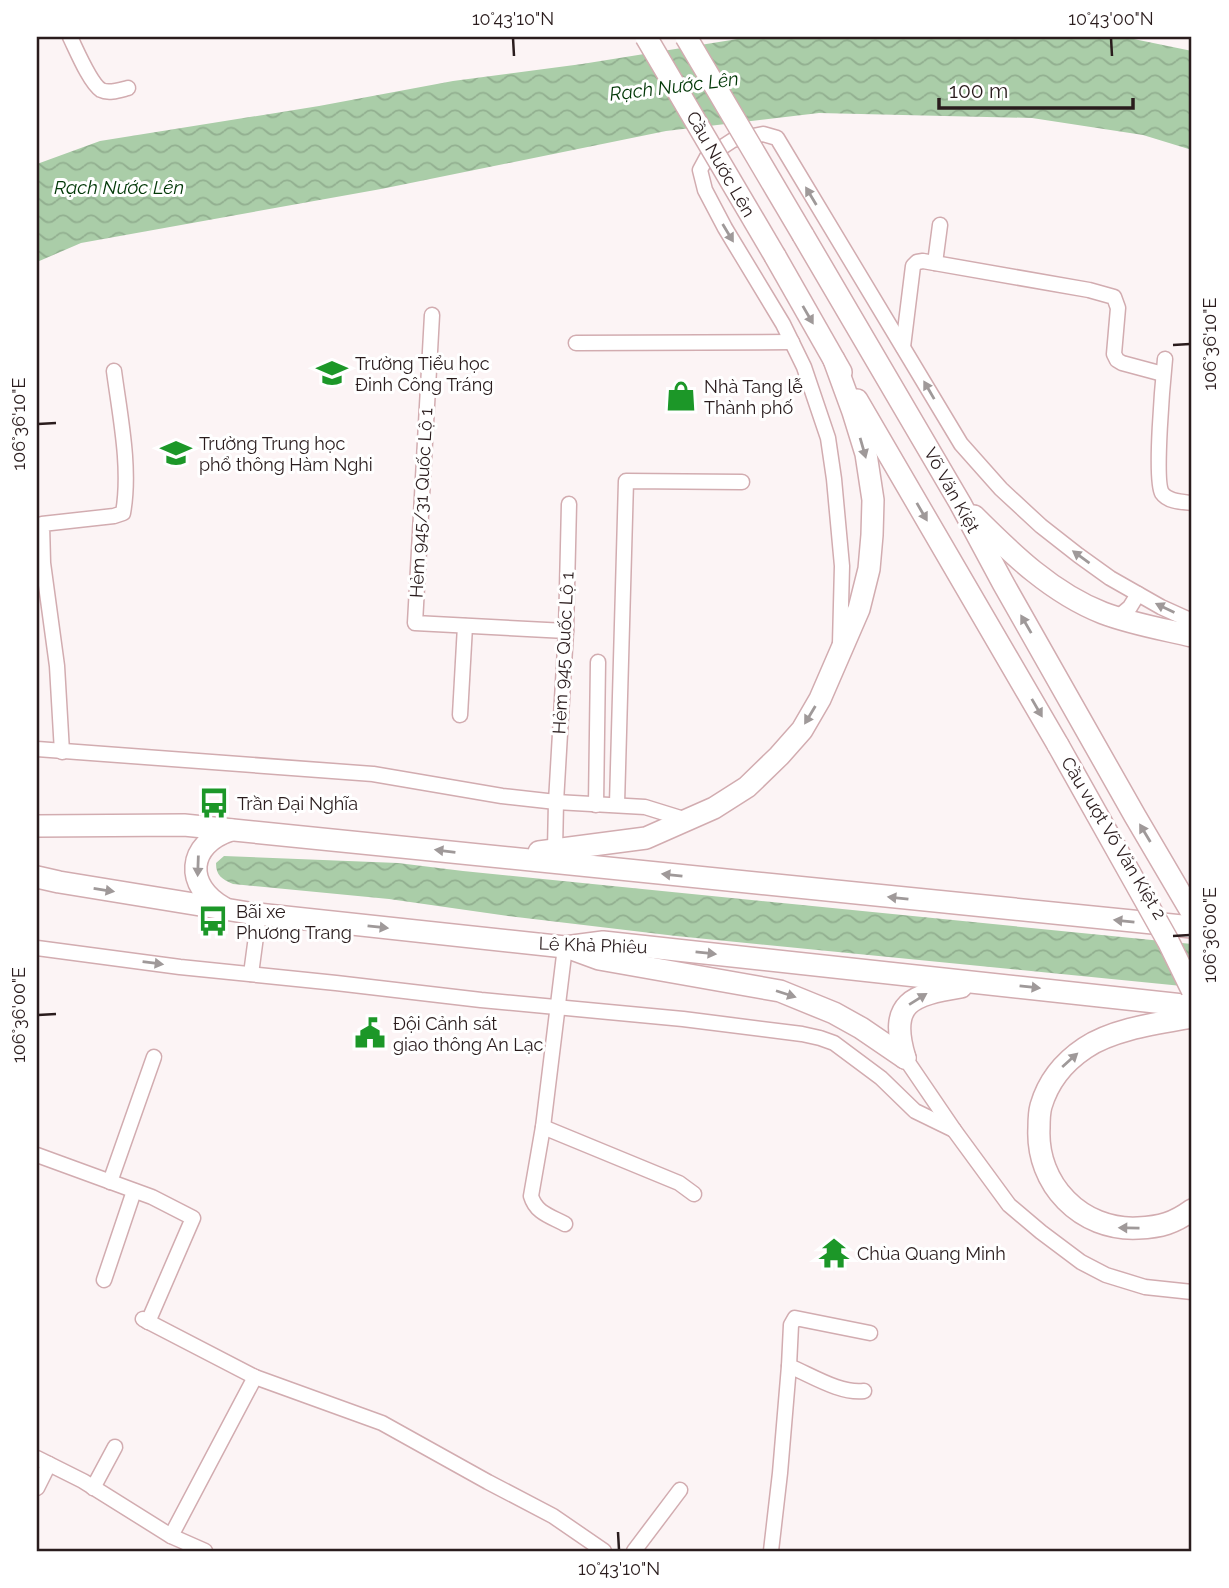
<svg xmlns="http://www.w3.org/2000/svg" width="1229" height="1588" viewBox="0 0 1229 1588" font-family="Raleway,sans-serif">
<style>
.water{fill:url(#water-waves)}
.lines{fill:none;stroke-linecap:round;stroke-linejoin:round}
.minor-casing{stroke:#d2acb0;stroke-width:17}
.highway-casing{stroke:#d2acb0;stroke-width:24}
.minor{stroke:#fff;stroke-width:14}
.highway{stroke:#fff;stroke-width:21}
.highway-bridge-casing{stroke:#d2acb0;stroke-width:24;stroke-linecap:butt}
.highway-bridge{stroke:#fff;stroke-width:21}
.oneway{fill:#9f9999}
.ticks{fill:none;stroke:#2a1c1d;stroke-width:2.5}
.labels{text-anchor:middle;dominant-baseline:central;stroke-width:6;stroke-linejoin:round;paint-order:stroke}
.street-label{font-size:18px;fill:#2a1c1d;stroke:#fff}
.poi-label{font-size:18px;fill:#2a1c1d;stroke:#fff;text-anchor:start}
.water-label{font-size:19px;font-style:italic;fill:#023807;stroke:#fff}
.neatline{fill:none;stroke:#2a1c1d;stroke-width:2.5}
.ticks-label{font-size:18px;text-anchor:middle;fill:#2a1c1d}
</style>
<defs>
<pattern id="water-waves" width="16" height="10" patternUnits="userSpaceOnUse" patternTransform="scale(1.75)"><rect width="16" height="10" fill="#aacda8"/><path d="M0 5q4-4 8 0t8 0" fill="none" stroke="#92af90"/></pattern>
</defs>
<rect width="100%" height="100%" fill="#fcf4f5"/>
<g class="water">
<polygon points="750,37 1124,37 1192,51 1192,150 1143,135 1032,118 819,113 666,131 381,189 81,243 37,262 37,164 100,141 319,106 453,81 582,64"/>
<path d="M224,856L398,863L463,871L1192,944V987L676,936L508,916L389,899L233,884C222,879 216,876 216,863Z"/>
</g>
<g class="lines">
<g class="minor-casing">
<g id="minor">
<path d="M70,37C76,49 90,83 101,90C109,94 120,90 128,88"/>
<polyline points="935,263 940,225"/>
<polyline points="432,315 415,623 566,631"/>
<polyline points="576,343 792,342"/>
<polyline points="903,347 913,266 917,262 923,261 1089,290 1114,297 1118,308 1114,354 1117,360 1122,363 1163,374"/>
<path d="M1165,359C1163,379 1154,480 1162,493C1168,502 1183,502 1192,503"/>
<polyline points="1117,618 1130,607 1138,594"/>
<polyline points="840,644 842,566 834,479 828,438 804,367 783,324 725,228 705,190 700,170 707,157 733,140 763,134 777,138 961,444 1001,489 1041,526 1078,555 1110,578 1161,607 1192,621"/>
<polyline points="460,715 465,626"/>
<polyline points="37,749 373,774 502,796 556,802 645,807 687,820"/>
<path d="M62,752L57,666L43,563L42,524L114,516L123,513C131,468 120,416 114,371"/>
<polyline points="617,804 626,481 742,482"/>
<polyline points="596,805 598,662"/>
<polyline points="555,850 556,802 566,631 569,504"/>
<polyline points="37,948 180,967 336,983 481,1000 683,1019 802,1034 820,1038 834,1043 881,1078 915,1111 954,1130"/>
<polyline points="251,974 259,914"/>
<polyline points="905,1058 954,1130 1009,1205 1041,1232 1081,1262 1106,1275 1145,1287 1192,1292"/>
<polyline points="543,1127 679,1183 694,1194"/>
<polyline points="37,1155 152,1197 193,1218 148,1322"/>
<polyline points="110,1182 154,1057"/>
<path d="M565,1224C550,1216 536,1213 531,1196L543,1127L565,947"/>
<polyline points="104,1280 134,1191"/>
<polyline points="143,1319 255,1377 382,1423 488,1482 553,1516 604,1551"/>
<polyline points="789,1366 791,1325 795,1318 870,1333"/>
<polyline points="37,1458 83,1481 171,1536 205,1551"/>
<polyline points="37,1488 49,1464"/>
<polyline points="93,1488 115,1447"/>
<polyline points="171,1536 255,1377"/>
<polyline points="634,1551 680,1490"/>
<path d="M771,1551L780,1473L789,1366C811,1375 840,1394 864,1391"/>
</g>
</g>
<g class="highway-casing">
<g id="highway">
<polyline points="803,235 960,503 1003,583 1135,816 1192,913"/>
<polyline points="775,256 841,372"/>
<polyline points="857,400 1058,745"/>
<path d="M974,516C1012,554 1052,593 1103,613C1132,624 1162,629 1192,636"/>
<polyline points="37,826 184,825 1192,927"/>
<polyline points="539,852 646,838 714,808 747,787 779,756 802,730 820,699 859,609 869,569 872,535 873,500 866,454 853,412 834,360"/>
<polyline points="37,877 59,882 249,913 565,947 603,942 1192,1006"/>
<path d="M224,908C184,886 187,844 231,830"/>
<polyline points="569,948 599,959 780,991 834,1013 861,1028 905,1058"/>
<path d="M1192,1017C1159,1023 1113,1029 1085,1048C1064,1062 1048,1082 1041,1106C1039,1113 1039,1121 1039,1128C1036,1184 1081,1231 1138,1228C1161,1227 1174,1223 1192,1210"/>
<path d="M905,1058C888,1002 912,995 961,987"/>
</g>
</g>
<use href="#minor" class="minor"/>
<use href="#highway" class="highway"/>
<g class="highway-bridge-casing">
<g id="highway-bridge">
<polyline points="646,37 775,256"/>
<polyline points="686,37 803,235"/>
<polyline points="1058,745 1168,941 1192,990"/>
</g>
</g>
<use href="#highway-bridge" class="highway-bridge"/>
</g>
<defs><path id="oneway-solid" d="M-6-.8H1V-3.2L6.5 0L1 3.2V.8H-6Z" transform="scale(1.75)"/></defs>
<g class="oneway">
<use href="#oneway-solid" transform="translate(811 196) rotate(-121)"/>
<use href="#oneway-solid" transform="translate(728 233) rotate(59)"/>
<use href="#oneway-solid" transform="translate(808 315) rotate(60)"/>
<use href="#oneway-solid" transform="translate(929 390) rotate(-120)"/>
<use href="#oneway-solid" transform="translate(863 448) rotate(74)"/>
<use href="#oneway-solid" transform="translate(922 512) rotate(60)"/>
<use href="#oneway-solid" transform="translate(1081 557) rotate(-144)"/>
<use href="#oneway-solid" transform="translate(1165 608) rotate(-154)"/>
<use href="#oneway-solid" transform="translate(1026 624) rotate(-120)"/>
<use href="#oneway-solid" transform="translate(1037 708) rotate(60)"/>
<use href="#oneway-solid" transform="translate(810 715) rotate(121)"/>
<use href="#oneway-solid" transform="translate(1145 833) rotate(-121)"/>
<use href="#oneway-solid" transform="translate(445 851) rotate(-173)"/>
<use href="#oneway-solid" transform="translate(198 866) rotate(92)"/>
<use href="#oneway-solid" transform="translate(672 875) rotate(-174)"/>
<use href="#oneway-solid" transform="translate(104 890) rotate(9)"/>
<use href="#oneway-solid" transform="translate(898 898) rotate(-174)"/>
<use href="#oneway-solid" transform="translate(1124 921) rotate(-174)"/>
<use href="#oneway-solid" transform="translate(378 927) rotate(6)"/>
<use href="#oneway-solid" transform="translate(706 953) rotate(6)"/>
<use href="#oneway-solid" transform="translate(153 963) rotate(7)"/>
<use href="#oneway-solid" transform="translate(1030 987) rotate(6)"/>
<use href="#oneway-solid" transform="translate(786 994) rotate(18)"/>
<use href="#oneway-solid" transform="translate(918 999) rotate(-32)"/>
<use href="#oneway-solid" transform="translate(1070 1060) rotate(-42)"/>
<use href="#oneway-solid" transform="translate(1129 1228) rotate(-179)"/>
</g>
<path class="ticks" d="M513,38L514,56M1111,38L1112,56M1173,345L1190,344M38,424L56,423M1173,936L1190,935M38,1015L56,1014M618,1532L619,1550"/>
<defs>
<g id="school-bare" transform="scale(2.415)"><path d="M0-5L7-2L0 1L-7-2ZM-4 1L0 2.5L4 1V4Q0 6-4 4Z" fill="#1c9728" stroke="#fff" stroke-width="2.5" paint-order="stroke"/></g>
<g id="shop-bare" transform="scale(2.415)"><path d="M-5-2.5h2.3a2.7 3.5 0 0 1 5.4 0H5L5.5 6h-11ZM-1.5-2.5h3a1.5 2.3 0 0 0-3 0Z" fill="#1c9728" stroke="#fff" stroke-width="2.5" paint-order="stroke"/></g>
<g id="bus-bare" transform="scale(2.415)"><path d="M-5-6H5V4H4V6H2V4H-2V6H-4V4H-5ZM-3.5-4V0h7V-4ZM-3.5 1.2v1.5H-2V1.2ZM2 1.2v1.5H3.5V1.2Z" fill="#1c9728" stroke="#fff" stroke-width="2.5" paint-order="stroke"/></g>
<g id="civic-bare" transform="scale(2.415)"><path d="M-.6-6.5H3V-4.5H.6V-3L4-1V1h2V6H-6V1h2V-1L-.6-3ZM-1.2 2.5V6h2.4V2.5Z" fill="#1c9728" stroke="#fff" stroke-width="2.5" paint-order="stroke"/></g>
<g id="temple-bare" transform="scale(2.415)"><path d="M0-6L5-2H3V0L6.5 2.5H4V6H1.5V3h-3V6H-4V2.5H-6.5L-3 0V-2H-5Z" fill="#1c9728" stroke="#fff" stroke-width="2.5" paint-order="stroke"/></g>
</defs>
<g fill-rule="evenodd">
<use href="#school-bare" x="332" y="373"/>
<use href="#shop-bare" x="681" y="396"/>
<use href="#school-bare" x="176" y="453"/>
<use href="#bus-bare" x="214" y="803"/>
<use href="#bus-bare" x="213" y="921"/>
<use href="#civic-bare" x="370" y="1033"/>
<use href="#temple-bare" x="834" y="1253"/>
</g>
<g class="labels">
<g class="street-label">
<text transform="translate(721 164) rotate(60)">Cầu Nước Lên</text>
<text transform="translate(952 490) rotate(61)">Võ Văn Kiệt</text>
<text transform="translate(421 503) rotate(-87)">Hẻm 945/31 Quốc Lộ 1</text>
<text transform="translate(563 653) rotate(-87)">Hẻm 945 Quốc Lộ 1</text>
<text transform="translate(1114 838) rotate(59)">Cầu vượt Võ Văn Kiệt 2</text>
<text transform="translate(593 945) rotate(2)">Lê Khả Phiêu</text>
</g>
<g class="poi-label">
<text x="355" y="363">Trường Tiểu học<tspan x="355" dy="21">Đinh Công Tráng</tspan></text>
<text x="704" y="386">Nhà Tang lễ<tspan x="704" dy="21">Thành phố</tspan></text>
<text x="199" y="443">Trường Trung học<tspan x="199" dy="21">phổ thông Hàm Nghi</tspan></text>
<text x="237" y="803">Trần Đại Nghĩa</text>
<text x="236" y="911">Bãi xe<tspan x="236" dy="21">Phương Trang</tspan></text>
<text x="393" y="1023">Đội Cảnh sát<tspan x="393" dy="21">giao thông An Lạc</tspan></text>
<text x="857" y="1253">Chùa Quang Minh</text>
</g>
<g class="water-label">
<text transform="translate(674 86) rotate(-7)">Rạch Nước Lên</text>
<text x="119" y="187">Rạch Nước Lên</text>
</g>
</g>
<rect width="1229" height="1588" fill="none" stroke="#ffffff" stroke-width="77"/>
<path d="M939 98v10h194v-10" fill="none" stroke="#2a1c1d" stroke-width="3.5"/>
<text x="949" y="98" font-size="21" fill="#2a1c1d" stroke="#ffffff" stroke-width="5" paint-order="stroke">100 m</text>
<rect x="38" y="38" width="1152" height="1512" class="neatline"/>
<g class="ticks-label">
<text x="513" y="25">10°43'10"N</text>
<text x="1111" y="25">10°43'00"N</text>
<text transform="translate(1210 344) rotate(-90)" y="6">106°36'10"E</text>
<text transform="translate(19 424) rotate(-90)" y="6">106°36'10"E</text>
<text transform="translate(1210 935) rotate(-90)" y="6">106°36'00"E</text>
<text transform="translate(19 1015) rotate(-90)" y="6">106°36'00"E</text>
<text x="619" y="1575">10°43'10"N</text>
</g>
</svg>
